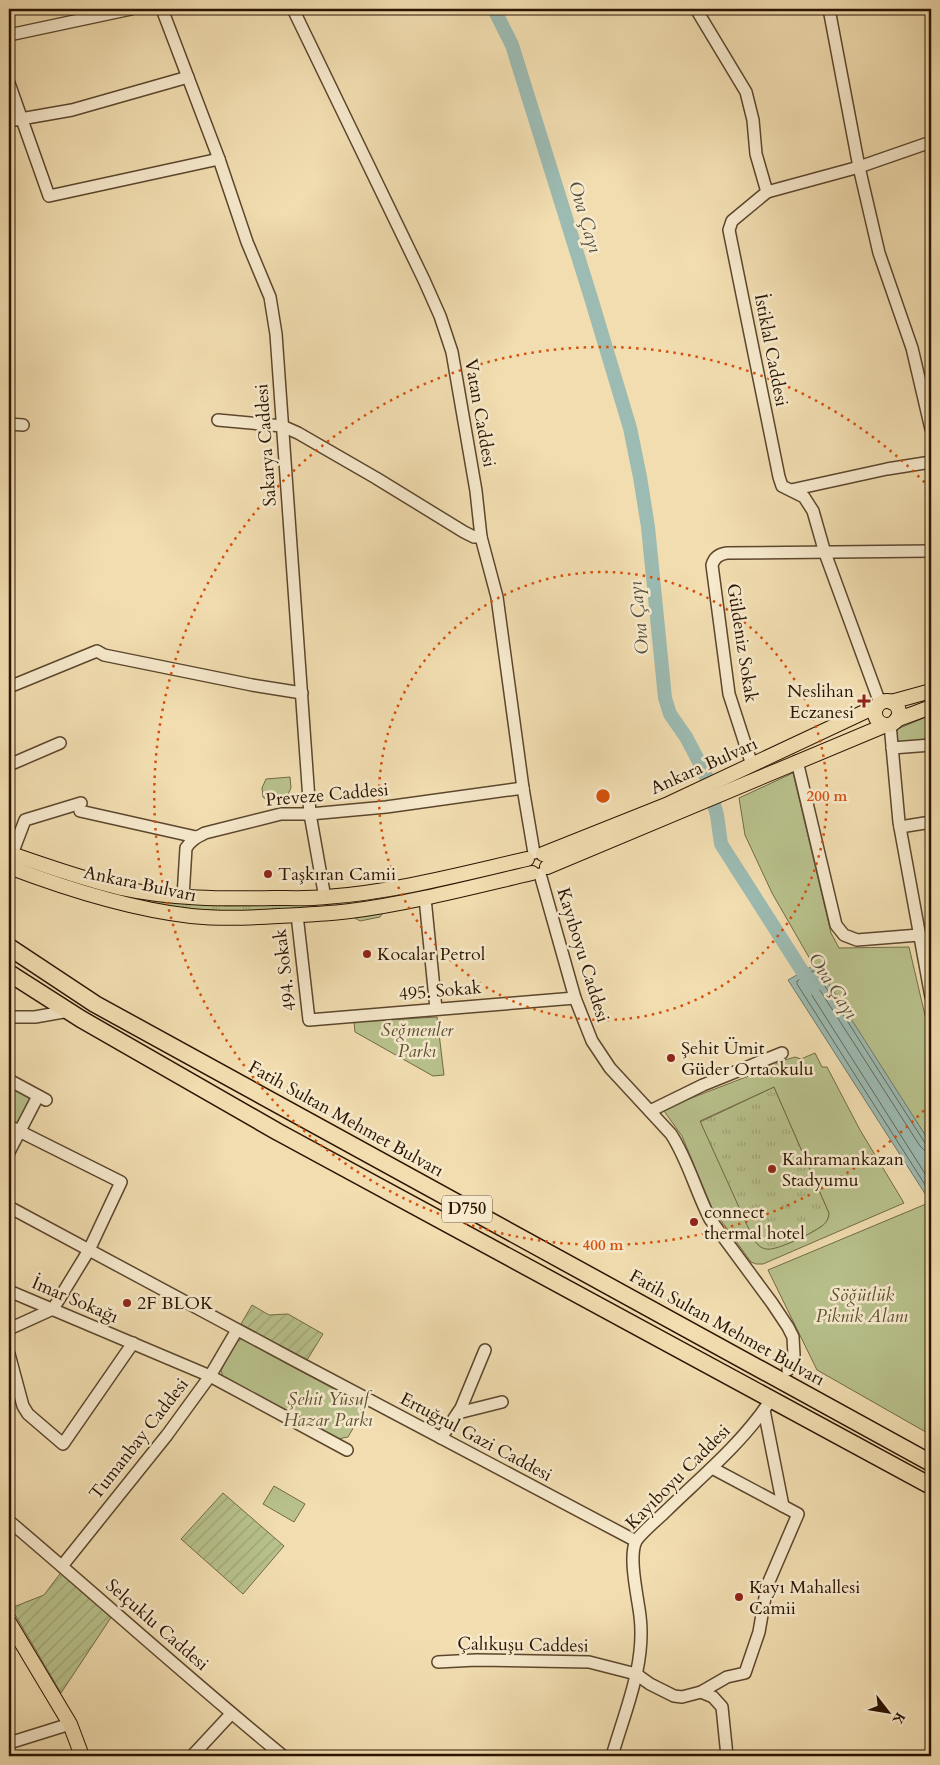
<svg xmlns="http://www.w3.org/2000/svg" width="940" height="1765" viewBox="0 0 940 1765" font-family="Cardo,serif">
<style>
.grass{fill:url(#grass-tufts);stroke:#726a46}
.park{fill:#b8c18c;stroke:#726a46;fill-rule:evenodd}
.garden{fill:url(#garden-furrows);stroke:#726a46}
.water{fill:#9cbbb2;stroke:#6f786b}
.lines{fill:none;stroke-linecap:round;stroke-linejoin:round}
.shore{stroke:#64685a;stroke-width:1}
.river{stroke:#9cbbb2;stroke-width:14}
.minor-casing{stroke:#5c462d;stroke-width:14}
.major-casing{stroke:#2b1401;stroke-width:16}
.highway-casing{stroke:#2b1401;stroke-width:19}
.minor{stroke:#f6e9cc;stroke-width:11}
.major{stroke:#f1ddb0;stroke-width:14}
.highway{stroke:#f1ddb0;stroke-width:16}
.ring{fill:none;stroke:#d5520b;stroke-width:2.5;stroke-dasharray:2.5 5}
.poi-dot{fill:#8f2418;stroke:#f6e9cc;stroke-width:2}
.labels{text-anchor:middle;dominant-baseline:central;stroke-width:5;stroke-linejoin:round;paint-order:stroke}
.shield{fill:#f6e9cc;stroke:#68543e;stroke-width:1}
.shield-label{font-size:16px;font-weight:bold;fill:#2b1401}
.street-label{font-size:18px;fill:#2b1401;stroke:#f6e9cc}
.poi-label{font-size:18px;fill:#2b1401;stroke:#f6e9cc;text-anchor:start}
.park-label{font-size:18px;font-style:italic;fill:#5c5132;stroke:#f6e9cc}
.water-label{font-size:19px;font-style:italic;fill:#534e3f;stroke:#f6e9cc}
.centre{fill:#d5520b;stroke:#f6e9cc;stroke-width:2.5}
.ring-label{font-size:15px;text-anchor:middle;font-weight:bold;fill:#d5520b;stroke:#f6e9cc;stroke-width:5;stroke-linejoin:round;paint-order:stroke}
</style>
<defs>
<pattern id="grass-tufts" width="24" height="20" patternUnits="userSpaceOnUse" patternTransform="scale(1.25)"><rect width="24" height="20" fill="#b8c18c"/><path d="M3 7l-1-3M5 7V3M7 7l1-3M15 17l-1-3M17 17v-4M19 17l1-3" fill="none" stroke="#9ea577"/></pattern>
<pattern id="garden-furrows" width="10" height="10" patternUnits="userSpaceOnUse" patternTransform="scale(1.25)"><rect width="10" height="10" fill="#b8c18c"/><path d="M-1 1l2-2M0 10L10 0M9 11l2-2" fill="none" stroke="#9ea577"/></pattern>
</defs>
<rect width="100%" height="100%" fill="#f1ddb0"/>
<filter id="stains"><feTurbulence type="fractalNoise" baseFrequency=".004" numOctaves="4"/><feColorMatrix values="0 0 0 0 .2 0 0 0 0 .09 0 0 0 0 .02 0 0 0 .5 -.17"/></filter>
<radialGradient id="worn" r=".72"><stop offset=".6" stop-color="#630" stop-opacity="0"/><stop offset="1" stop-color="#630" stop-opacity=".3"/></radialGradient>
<g class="grass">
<path d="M9,857L160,900L226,906L316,905V909C269,911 221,913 175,907C117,899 64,879 9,861Z"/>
<polygon points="522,865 523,869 432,891 431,887"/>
<polygon points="414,891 414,895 331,907 330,903"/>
<polygon points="384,911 380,917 360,921 353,917"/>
<path d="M774,1087L829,1213C829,1219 826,1223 822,1226C813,1233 776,1251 767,1250C760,1249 755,1242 752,1237L700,1122Z"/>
</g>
<g class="park">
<polygon points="931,715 931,742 896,744 895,730"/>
<polygon points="793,773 831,933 839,948 909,947 931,1041 931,1144 818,973 772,893 745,835 739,798"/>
<polygon points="290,777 291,788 286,798 267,800 263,797 262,788 266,779"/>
<polygon points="437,1017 444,1075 433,1076 355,1032 354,1022"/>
<path d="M815,1053L822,1067H827L860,1130L904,1203L763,1264H756L751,1262L712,1208L682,1136L664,1111L681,1102L772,1067L778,1062L795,1057L801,1059ZM774,1087L829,1213C829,1219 826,1223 822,1226C813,1233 776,1251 767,1249C760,1249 755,1242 752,1236L700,1121Z"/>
<polygon points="9,1085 33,1098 18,1126 9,1122"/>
<polygon points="926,1204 931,1213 931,1435 817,1370 768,1270"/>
<polygon points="241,1339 366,1406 348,1437 338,1439 223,1377 221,1370 235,1343"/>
<polygon points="274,1486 305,1504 294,1522 263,1504"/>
</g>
<g class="garden">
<polygon points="252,1305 269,1315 288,1314 323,1334 307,1360 241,1324"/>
<polygon points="223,1493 284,1546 243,1594 181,1539"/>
<polygon points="62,1571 112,1616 61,1693 11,1608 44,1595"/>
</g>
<polygon class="water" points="816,964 931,1144 931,1203 788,980"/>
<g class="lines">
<g class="shore">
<polyline points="931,1145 925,1143 816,972 813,971 797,981 797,984 931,1194"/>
<polyline points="931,1152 924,1150 920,1146 814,981 811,980 806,983 806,986 931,1183"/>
</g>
<polyline class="river" points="494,9 512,45 591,298 630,428 640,477 648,527 665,698 670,714 686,737 705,773 717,815 721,844 813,988"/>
<g class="minor-casing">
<g id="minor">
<polyline points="162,9 219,159 247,242 270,297 276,334 310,814 325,898"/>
<polyline points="293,9 424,280 440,316 452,352 476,491 481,537 497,597 523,788 534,853"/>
<polyline points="696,9 746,92 753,120 756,154 767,192 732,221 729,230 779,477 782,486 804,497 813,511 825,553 880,703"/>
<polyline points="829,9 859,167 879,253 912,348 931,429"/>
<polyline points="9,35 131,9"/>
<polyline points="9,83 49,196 219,159"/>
<polyline points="9,121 72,110 188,77"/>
<polyline points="767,192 859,167 931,142"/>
<polyline points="218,420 282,426 298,433 376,478 464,532 474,537 481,537"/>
<polyline points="9,424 23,425"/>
<polyline points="791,490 887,469 931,462"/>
<polyline points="9,687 97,651 104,655 252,685 302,693"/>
<polyline points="890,724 899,822 931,997"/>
<polyline points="892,748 931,745"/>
<polyline points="797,761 836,925 844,935 857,940 919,935"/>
<polyline points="9,765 60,743"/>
<path d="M752,765L729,694L712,565C714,558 719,554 727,553L931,551"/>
<polyline points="80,811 196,837"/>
<polyline points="900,827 931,822"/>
<polyline points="12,854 25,820 81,803"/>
<path d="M540,874L575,998L592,1041L610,1068L671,1134C688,1160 696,1192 710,1219L772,1303L788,1327L793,1337L794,1355L788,1370"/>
<path d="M183,897L186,848C191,840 197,837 205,833L281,814H310L386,807L523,788"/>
<polyline points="425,898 436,1009"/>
<polyline points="297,915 309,1020 575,998"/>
<polyline points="9,1017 35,1017 69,1011"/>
<polyline points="9,1080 46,1100"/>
<polyline points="650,1111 703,1085 782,1053"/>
<polyline points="9,1126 121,1182 89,1250 53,1309 9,1329"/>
<polyline points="9,1152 38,1096"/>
<polyline points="9,1207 292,1359 636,1541"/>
<polyline points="9,1291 210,1376 347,1450"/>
<polyline points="9,1354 23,1406 28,1414 63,1444 133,1343"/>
<polyline points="764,1410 783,1506"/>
<polyline points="458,1413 502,1402"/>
<polyline points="441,1438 461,1408 485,1350"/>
<path d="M9,1521C101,1599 190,1680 283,1756"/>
<polyline points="62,1566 167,1435 210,1376 237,1330"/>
<polyline points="438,1662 476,1660 589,1662 636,1674 650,1684 674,1696 682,1697 701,1692 727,1677 745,1673 759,1632 767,1586 798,1514 712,1468"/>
<polyline points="701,1692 713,1697 722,1707 727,1756"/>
<polyline points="9,1743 70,1724"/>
<polyline points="192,1756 231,1714"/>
<path d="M612,1756C625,1711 646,1664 640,1616C638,1598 628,1557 636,1541C640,1534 659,1518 666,1511C701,1477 740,1445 768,1404"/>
</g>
</g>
<g class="major-casing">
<g id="major">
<circle cx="887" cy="713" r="12"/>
<polyline points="891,702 931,691"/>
<polyline points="896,720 931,707"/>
<path d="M9,853C46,866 83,879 121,888C171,899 222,899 273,898C290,898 308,899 326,897C394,892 461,874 527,859"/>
<polyline points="543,854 666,805 877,706"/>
<path d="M9,867C67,889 129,909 191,916C220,919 250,918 278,916C302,915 326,914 350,911C411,903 472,887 532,873"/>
<polyline points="547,867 886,725"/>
<polyline points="9,1622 70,1724 82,1756"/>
</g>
</g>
<g class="highway-casing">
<g id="highway">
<polyline points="9,947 95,1004 931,1463"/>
<polyline points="9,973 81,1019 278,1132 931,1486"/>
</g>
</g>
<use href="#minor" class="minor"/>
<use href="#major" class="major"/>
<use href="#highway" class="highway"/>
</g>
<g class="ring">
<circle cx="603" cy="796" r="224"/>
<path d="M929 1105A449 449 0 1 1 929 487"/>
</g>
<g class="poi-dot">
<path d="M861.5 693.5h5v5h5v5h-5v5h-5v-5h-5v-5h5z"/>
<circle cx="268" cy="874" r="5"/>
<circle cx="367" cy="954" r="5"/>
<circle cx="671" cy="1058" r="5"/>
<circle cx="772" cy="1169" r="5"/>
<circle cx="694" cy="1222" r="5"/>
<circle cx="127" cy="1303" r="5"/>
<circle cx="739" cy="1597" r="5"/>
</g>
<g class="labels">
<rect class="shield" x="442" y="1195.5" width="50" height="27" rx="4"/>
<g class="shield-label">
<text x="467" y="1209">D750</text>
</g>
<g class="street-label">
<text transform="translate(771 350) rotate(79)">İstiklal Caddesi</text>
<text transform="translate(480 413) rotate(80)">Vatan Caddesi</text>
<text transform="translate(266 445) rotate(-94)">Sakarya Caddesi</text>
<text transform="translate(742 643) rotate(81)">Güldeniz Sokak</text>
<text transform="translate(704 766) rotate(-24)">Ankara Bulvarı</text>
<text transform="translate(327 795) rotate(-5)">Preveze Caddesi</text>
<text transform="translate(140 884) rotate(12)">Ankara Bulvarı</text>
<text transform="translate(583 955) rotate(73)">Kayıboyu Caddesi</text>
<text transform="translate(285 970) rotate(-97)">494. Sokak</text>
<text transform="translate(440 991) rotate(-5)">495. Sokak</text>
<text transform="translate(346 1119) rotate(29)">Fatih Sultan Mehmet Bulvarı</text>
<text transform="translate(75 1300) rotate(23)">İmar Sokağı</text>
<text transform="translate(727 1328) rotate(29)">Fatih Sultan Mehmet Bulvarı</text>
<text transform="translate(476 1437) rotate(28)">Ertuğrul Gazi Caddesi</text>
<text transform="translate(139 1439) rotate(-52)">Tumanbay Caddesi</text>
<text transform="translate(678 1477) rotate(-45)">Kayıboyu Caddesi</text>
<text transform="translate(157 1625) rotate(41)">Selçuklu Caddesi</text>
<text transform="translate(523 1645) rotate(1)">Çalıkuşu Caddesi</text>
</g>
<g class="poi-label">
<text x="854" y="691" text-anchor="end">Neslihan<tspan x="854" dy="21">Eczanesi</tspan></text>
<text x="278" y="874">Taşkıran Camii</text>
<text x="377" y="954">Kocalar Petrol</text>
<text x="681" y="1048">Şehit Ümit<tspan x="681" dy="21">Güder Ortaokulu</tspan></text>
<text x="782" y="1159">Kahramankazan<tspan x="782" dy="21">Stadyumu</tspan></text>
<text x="704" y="1212">connect<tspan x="704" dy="21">thermal hotel</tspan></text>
<text x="137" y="1303">2F BLOK</text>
<text x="749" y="1587">Kayı Mahallesi<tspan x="749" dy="21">Camii</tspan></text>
</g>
<g class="park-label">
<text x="417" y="1030">Seğmenler<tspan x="417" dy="21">Parkı</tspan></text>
<text x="862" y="1295">Söğütlük<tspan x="862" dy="21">Piknik Alanı</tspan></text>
<text x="328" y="1399">Şehit Yusuf<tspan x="328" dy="21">Hazar Parkı</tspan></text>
</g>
<g class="water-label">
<text transform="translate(585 217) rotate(73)">Ova Çayı</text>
<text transform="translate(639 618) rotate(-96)">Ova Çayı</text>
<text transform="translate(833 986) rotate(57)">Ova Çayı</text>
</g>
</g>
<circle cx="603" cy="796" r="8" class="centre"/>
<g class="ring-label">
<text x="827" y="801">200 m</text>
<text x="603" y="1250">400 m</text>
</g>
<rect width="940" height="1765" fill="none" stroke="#f1ddb0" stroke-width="30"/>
<rect x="10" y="10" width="920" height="1745" fill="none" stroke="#2b1401" stroke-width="2.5"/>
<rect x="15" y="15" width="910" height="1735" fill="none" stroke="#2b1401"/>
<g transform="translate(888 1712) rotate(121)" stroke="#f6e9cc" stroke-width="4" paint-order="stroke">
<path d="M0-4L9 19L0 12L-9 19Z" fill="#2b1401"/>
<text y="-8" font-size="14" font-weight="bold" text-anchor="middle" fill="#2b1401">K</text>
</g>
<rect width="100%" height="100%" filter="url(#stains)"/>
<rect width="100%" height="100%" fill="url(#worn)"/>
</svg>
